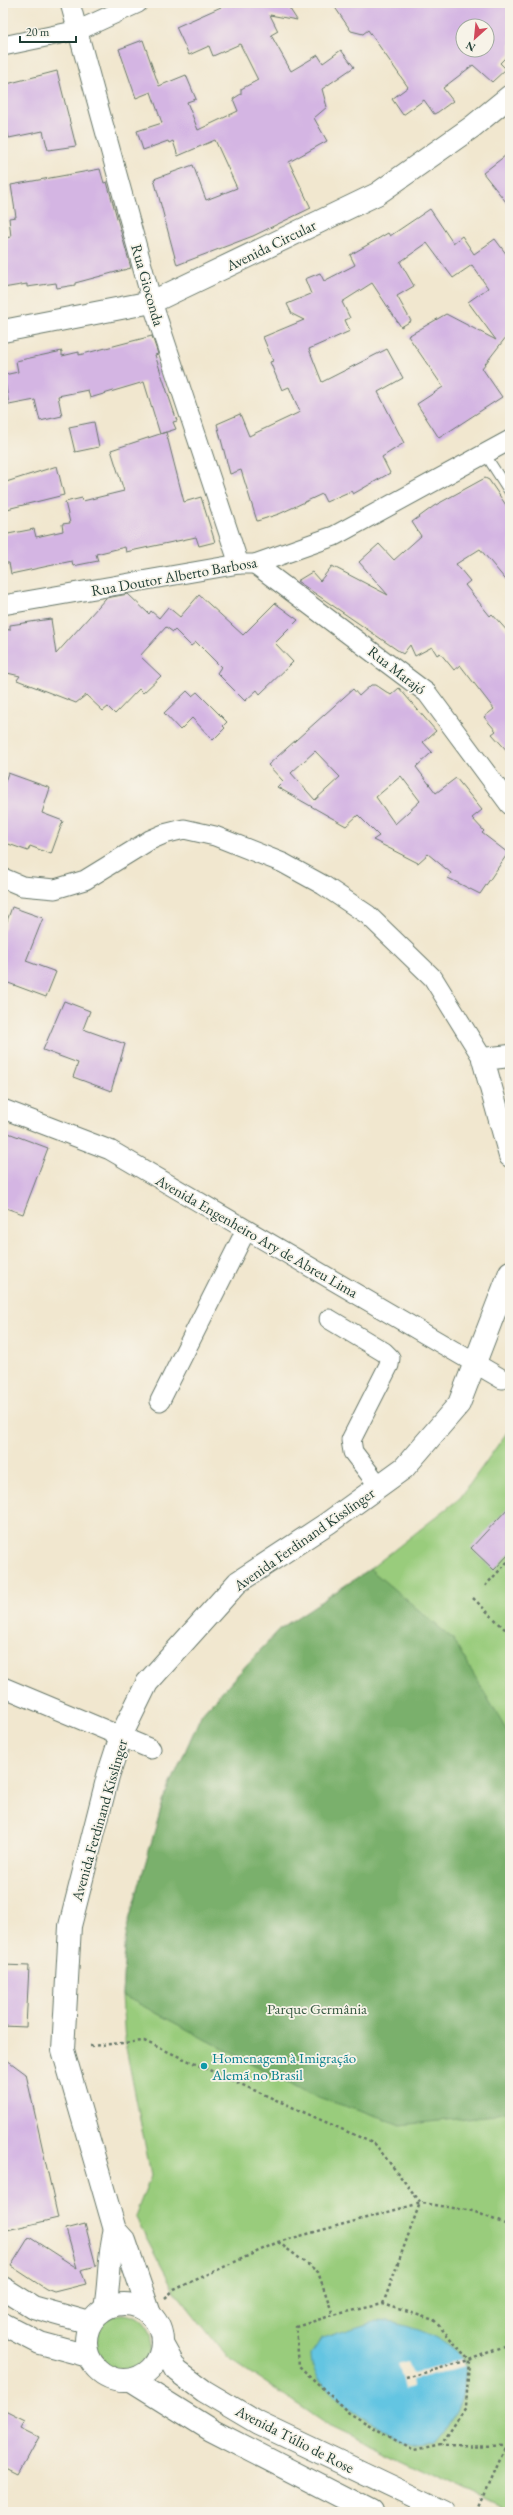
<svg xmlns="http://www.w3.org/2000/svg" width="513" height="2515" viewBox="0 0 513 2515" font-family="'EB Garamond',serif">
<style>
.green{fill:#99cc7c;stroke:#5c8458}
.forest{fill:#7ab06c;stroke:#4c7650}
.water{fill:#64c5e2;stroke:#42818b}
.pier{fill:#f1e7cf}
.building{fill:#d4b5e3;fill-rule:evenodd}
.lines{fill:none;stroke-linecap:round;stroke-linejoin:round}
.service-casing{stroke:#68786a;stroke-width:11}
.minor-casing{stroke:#68786a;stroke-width:21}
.tertiary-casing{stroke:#68786a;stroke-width:24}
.path{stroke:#68786a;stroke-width:2.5;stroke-dasharray:3 3;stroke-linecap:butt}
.service{stroke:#fff;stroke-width:9}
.minor{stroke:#fff;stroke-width:19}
.tertiary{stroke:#fff;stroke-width:22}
.culture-dot{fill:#0f9aa8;stroke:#f7f3e8;stroke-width:1.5}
.labels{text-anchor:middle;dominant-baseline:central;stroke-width:3.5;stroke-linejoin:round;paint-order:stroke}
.street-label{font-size:15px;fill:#1f3d34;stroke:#f7f3e8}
.park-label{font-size:15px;fill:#375a42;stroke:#f7f3e8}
.culture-label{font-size:15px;fill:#0d838f;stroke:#f7f3e8;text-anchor:start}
</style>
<rect width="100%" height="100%" fill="#f7f3e8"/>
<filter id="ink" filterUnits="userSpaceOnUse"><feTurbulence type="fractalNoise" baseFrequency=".025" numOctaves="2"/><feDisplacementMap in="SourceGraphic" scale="8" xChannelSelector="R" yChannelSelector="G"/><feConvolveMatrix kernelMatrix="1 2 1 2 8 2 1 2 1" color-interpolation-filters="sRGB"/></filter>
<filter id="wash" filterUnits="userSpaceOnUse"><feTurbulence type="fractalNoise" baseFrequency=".012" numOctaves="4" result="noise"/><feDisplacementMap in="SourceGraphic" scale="16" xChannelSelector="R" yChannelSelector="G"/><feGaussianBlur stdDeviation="0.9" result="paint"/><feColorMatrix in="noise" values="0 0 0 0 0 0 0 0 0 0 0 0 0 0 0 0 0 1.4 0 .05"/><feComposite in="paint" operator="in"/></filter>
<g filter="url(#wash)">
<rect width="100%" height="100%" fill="#f1e7cf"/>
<g class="green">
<polygon points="510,1428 510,2511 327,2424 228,2358 174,2290 135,2216 151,2175 125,2043 122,1995 126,1931 163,1802 202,1713 281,1628 370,1569 460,1498"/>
<circle cx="123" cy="2342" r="28"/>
</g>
<polygon class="forest" points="370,1569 453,1639 508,1733 510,1741 510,2110 495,2115 401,2125 309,2094 122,1995 126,1931 163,1802 202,1713 281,1628"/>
<path class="water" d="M377,2321C402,2322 449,2337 463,2359C466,2364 466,2374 465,2380C461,2406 453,2423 435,2443C430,2445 423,2447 417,2445C392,2440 332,2399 318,2377C313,2369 311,2363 311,2354L322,2338Z"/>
<polygon class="pier" points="463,2359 465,2366 412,2380 413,2387 405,2389 398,2364 407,2361 413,2373"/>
<g id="blocks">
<g class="building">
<polygon points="219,3 286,3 297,20 270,15 278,31 271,35 291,71 318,55 323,63 341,50 354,67 322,89 327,107 314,118 327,141 289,162 311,208 253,236 177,265 154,179 193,165 206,200 237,188 215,140 178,156 173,141 169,143 168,141 143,150 137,131 162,123 151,92 136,98 119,49 143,40 159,86 186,75 196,99 187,102 198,130 238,111 233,99 241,94 241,89 258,80 240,44 213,56 209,46 189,55 176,27 221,7"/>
<path d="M332,3H510V53L500,63L506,69L492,82L473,65L443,88L453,101L438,112L434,114L424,100L403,115L392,99L408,87L368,30L363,34L351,31ZM463,26H487V50H463Z"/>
<polygon points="57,71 76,146 48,150 43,131 9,138 3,111 3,85"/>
<polygon points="510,152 510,207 483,173"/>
<polygon points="100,169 104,183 107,182 131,268 75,283 75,285 57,288 56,283 27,287 27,284 3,288 3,238 11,237 9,218 16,217 11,185"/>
<polygon points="430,209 453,243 462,236 474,254 495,239 510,259 510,332 482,368 502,397 439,438 417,404 443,387 408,336 446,314 496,340 468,302 488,288 472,265 453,278 427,243 400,262 414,286 397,296 411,321 401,327 372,283 342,302 350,318 345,320 350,331 309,349 322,382 387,349 403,378 378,392 404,443 382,457 390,473 353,494 351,491 326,502 322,494 279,514 257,521 241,470 230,474 217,424 240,414 249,436 300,412 289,387 282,390 270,362 273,361 263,337 304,320 292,314 287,304 311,294 305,279 320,273 324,281 355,265 350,255 388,233 390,236"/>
<polygon points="152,336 158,354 155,355 177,421 173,422 176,429 160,434 144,382 90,398 88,390 58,396 62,416 40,421 35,400 9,405 4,375 18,372 16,361 62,351 62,356 79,352 79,355"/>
<polygon points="94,422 99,447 75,452 69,427"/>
<polygon points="166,432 184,502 201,497 215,542 199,546 196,537 126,552 125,547 96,554 98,561 73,566 72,561 11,574 9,563 5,563 3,535 34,529 36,537 63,531 62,524 70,523 65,502 82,498 83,501 124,491 111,450"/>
<polygon points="57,466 64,495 3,510 3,483"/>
<polygon points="485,478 489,480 510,511 510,585 480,549 456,564 470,581 465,585 490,616 492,614 510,634 510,754 492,734 496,731 484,717 494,709 460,665 454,670 440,653 437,655 432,647 415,656 410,645 403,654 297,581 312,572 320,581 332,566 388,595 359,562 379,544 394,560 421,536 412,522 434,506"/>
<polygon points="128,594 149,614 151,611 159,618 168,607 180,617 199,595 243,635 275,603 298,620 275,643 293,662 260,694 257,690 245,701 217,673 221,667 196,642 191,646 175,630 173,632 166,627 140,656 161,676 143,693 139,689 115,714 108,707 103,711 86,695 76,703 17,680 20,676 3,672 3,629 10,630 10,625 51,619 56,654 106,598"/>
<path d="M371,685H376L391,695L399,688L436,731L423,742L432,752L416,767L436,793L456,778L482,810L472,818L484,831L482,833L508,853L480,894L448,878L451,873L428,854L418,863L373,840L379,836L358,815L346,826L277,787L283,781L268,765L353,689L359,696ZM315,751L340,777L315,800L291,773ZM401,776L420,801L395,824L376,797Z"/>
<polygon points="187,691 192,696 197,692 227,722 223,726 225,728 213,740 192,718 180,730 164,713"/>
<polygon points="8,773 50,788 42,813 63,821 51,854 30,846 28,851 3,842 3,787"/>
<polygon points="12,907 43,918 26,961 56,972 46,997 3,981 3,932"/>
<polygon points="64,1001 90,1011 83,1029 125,1044 111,1091 73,1077 78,1063 43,1050"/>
<polygon points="3,1131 48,1148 23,1214 3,1207"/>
<polygon points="510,1506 510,1553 494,1570 471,1548"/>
<polygon points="3,1965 29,1966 26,2027 3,2026"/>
<polygon points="3,2057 26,2074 58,2218 3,2231"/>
<polygon points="85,2224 96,2266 81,2270 86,2284 54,2292 46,2289 11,2266 29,2237 77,2268 66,2229"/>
<polygon points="3,2410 25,2421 21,2428 39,2437 19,2474 3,2466"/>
</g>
</g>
</g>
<g filter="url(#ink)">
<use href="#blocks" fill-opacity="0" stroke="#68786a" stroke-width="1"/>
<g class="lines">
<g class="service-casing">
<polyline id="service" points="485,454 510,493"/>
</g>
<g class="minor-casing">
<g id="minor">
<polyline points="70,3 152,302 239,564"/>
<polyline points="3,46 79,30 138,3"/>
<polyline points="255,564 427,693 510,805"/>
<polyline points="3,605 239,564 255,564 334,536 510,440"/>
<polyline points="3,878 22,886 55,889 85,880 150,840 164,834 184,829 215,836 283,863 323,885 368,915 433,978 483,1059"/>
<polyline points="3,1109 110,1150 502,1379"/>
<polyline points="329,1319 384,1352 390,1358 389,1365 351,1440 353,1452 379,1486"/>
<polyline points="160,1401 246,1230"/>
<polyline points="3,1687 151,1749"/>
</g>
</g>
<g class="tertiary-casing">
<g id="tertiary">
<polyline points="3,331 152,302 377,194 472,127 510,96"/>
<polyline points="510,1056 483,1059 510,1156"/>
<polyline points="3,2288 33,2307 90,2323"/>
<circle cx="124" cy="2342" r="38"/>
<path d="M105,2308C110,2282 108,2255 115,2230"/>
<polyline points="150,2314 125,2241 115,2230 63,2050 70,1926 108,1776 121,1736 147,1683 238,1582 328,1523 404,1468 459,1404 510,1272"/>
<polyline points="3,2324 40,2343 88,2356"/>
<polyline points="162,2344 177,2371 204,2391 258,2423 445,2512"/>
<polyline points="131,2380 211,2430 371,2512"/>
</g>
</g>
<g class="path">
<polyline points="485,1586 510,1559"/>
<polyline points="473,1598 510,1634"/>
<polyline points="90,2046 144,2041 375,2144 421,2203"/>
<polyline points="278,2242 318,2272 333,2315"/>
<polyline points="165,2298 174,2290 278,2242 421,2203 473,2211 510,2226"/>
<polyline points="383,2304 420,2203"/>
<polyline points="406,2378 469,2360 510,2344"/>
<polyline points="441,2445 414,2451 349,2413 299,2366 296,2327 333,2315 383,2304 434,2320 469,2360 466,2407 441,2445 510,2446"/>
<polyline points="477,2512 506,2446 510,2425"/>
</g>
<use href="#service" class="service"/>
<use href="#minor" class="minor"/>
<use href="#tertiary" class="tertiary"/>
</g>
</g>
<circle class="culture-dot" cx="204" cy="2066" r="4"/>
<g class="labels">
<g class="street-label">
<text transform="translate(271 245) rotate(-26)">Avenida Circular</text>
<text transform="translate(148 285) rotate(74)">Rua Gioconda</text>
<text transform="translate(174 576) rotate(-10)">Rua Doutor Alberto Barbosa</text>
<text transform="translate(397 670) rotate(38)">Rua Marajó</text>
<text transform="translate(257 1236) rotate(30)">Avenida Engenheiro Ary de Abreu Lima</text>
<text transform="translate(304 1539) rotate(-35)">Avenida Ferdinand Kisslinger</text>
<text transform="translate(99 1820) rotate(-74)">Avenida Ferdinand Kisslinger</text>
<text transform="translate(295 2439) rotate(27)">Avenida Túlio de Rose</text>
</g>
<g class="park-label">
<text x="317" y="2008">Parque Germânia</text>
</g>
<g class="culture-label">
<text x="212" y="2057">Homenagem à Imigração<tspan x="212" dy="17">Alemã no Brasil</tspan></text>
</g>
</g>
<rect width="513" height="2515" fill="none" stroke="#f7f3e8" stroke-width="16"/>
<g transform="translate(475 38) rotate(207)"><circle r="19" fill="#f7f3e8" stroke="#a1aaa0"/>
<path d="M0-3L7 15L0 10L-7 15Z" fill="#d1495b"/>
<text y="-6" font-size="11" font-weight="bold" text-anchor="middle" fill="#1f3d34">N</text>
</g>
<path d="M20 36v6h56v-6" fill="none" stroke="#1f3d34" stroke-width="2"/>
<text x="26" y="36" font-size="12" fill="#1f3d34" stroke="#f7f3e8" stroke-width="3" paint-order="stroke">20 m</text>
</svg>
